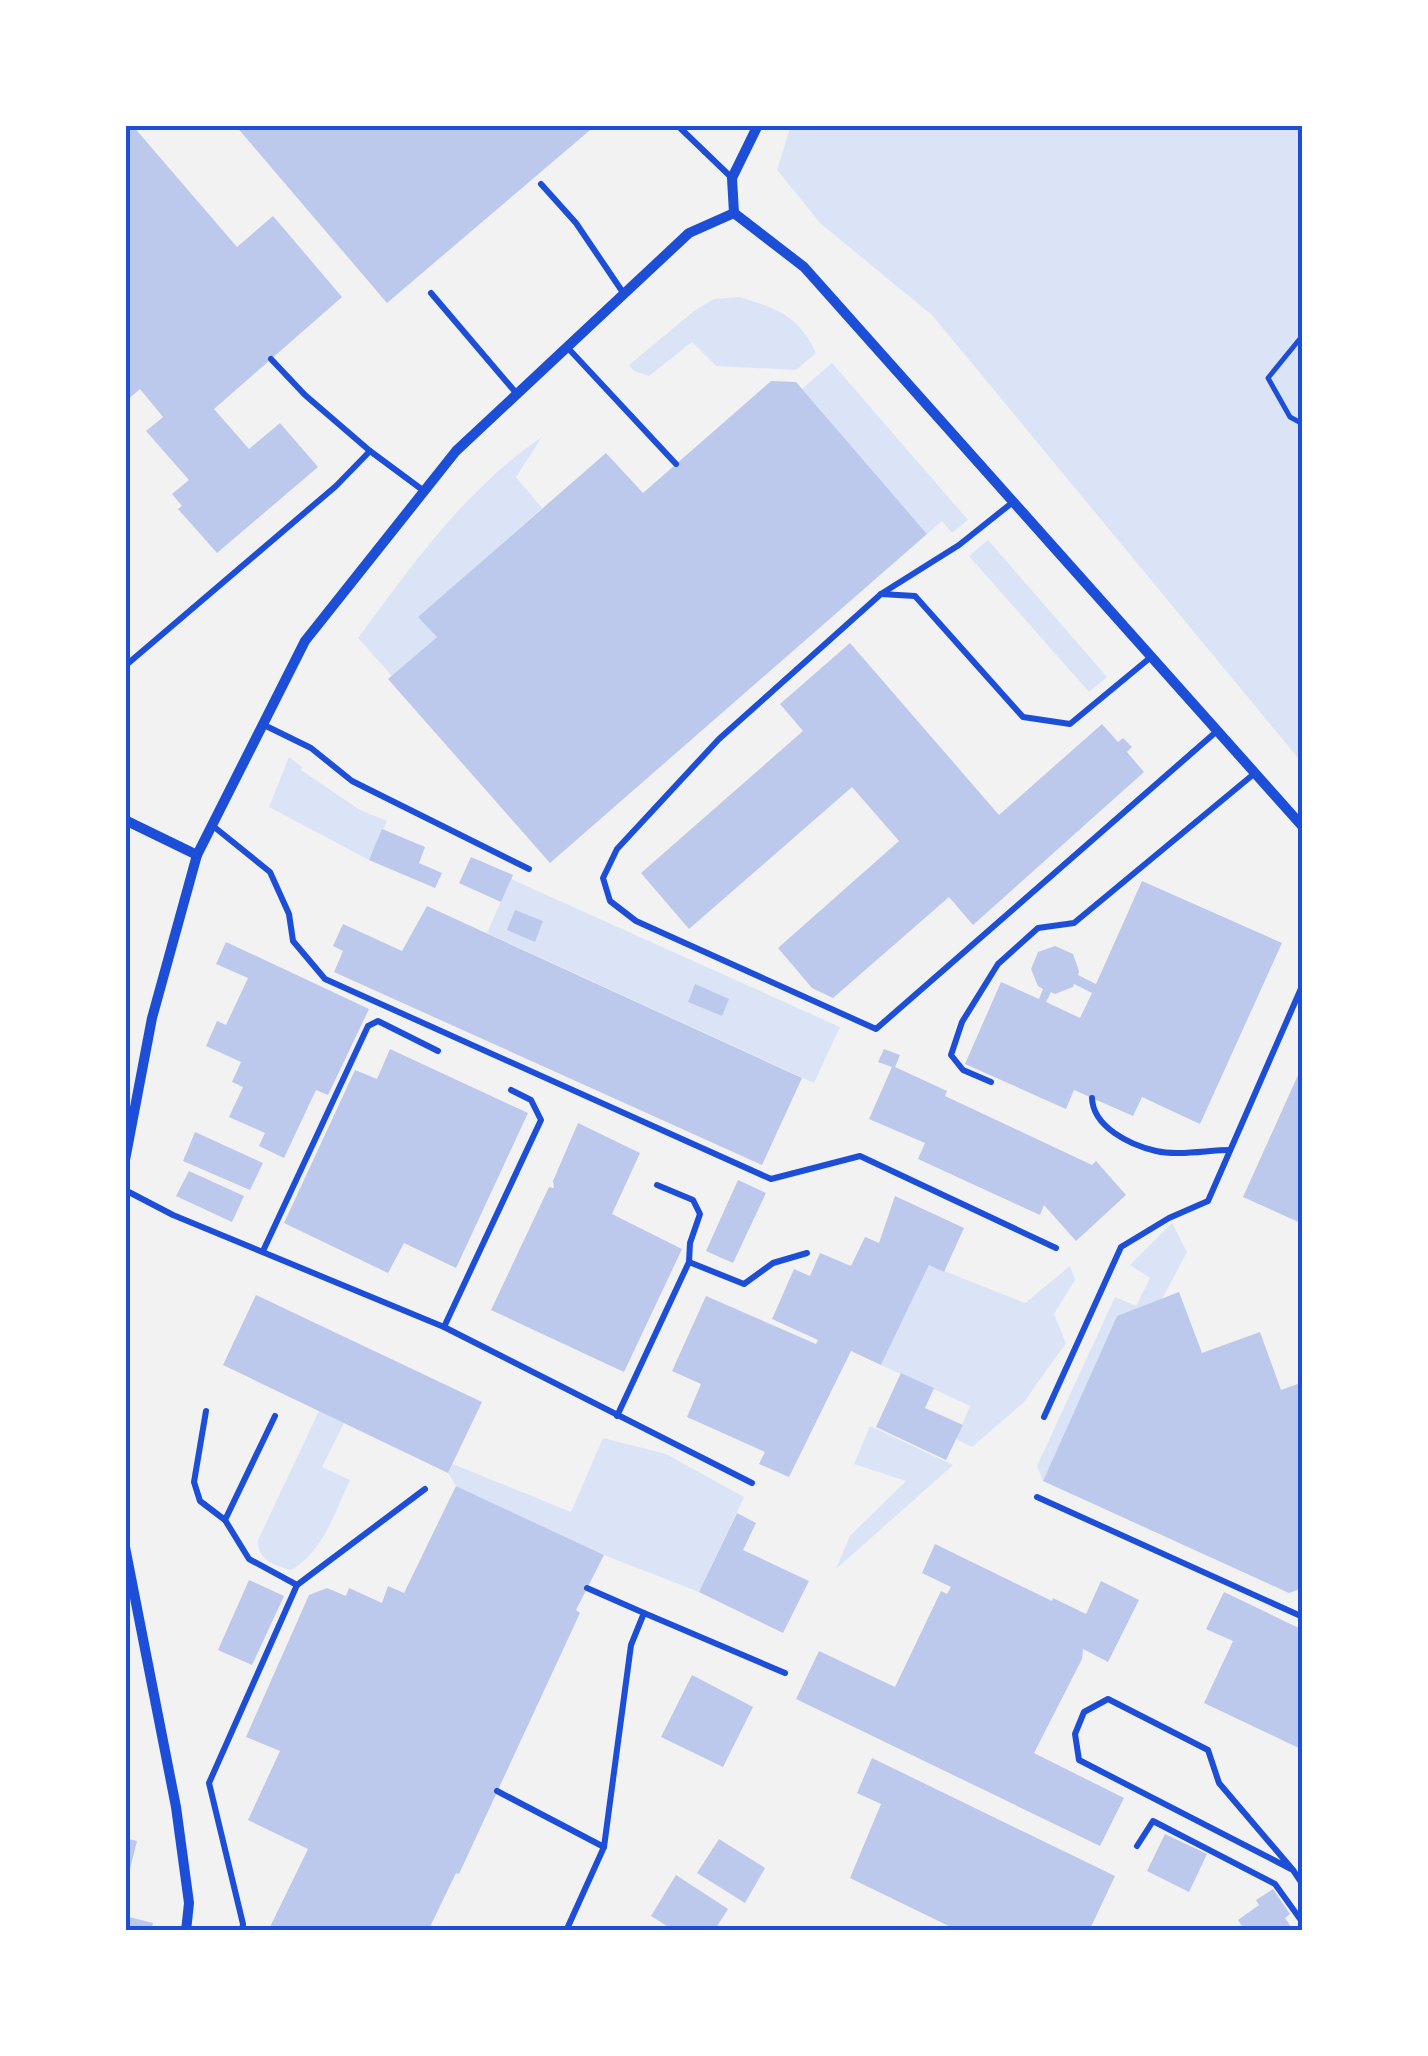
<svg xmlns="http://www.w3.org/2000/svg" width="1428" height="2056" viewBox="0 0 1428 2056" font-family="'Source Serif 4',serif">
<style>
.green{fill:#dbe4f7}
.building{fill:#bdc9ec;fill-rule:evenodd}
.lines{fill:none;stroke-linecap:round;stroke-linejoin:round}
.path{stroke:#1d4ed8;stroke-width:5}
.service{stroke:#1d4ed8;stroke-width:6}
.minor{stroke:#1d4ed8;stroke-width:10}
.neatline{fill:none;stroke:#1d4ed8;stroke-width:4}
</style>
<rect width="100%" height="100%" fill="#f2f2f2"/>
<g class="green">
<polygon points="791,125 1303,125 1303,764 932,315 821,224 777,170"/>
<path d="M739,297C777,308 799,316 816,353L796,370L716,366L692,342L649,376L634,371L629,365L694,311L714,299Z"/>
<polygon points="832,363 968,520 952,533 942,521 927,534 802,389"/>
<path d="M542,437L516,477L542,508L419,617L437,637L392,676L358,638C412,565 466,488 542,437Z"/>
<polygon points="988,540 1107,677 1089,692 969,556"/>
<polygon points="289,757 302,767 301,770 360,810 387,821 369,860 269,807"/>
<polygon points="511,879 840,1027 814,1083 487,933"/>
<polygon points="1172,1223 1187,1252 1162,1299 1117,1316 1043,1481 1037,1466 1115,1297 1136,1306 1150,1278 1130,1265"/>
<polygon points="929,1265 1025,1303 1070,1266 1075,1280 1054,1314 1066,1343 1024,1402 972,1447 956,1439 970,1406 881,1365"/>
<path d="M319,1411L344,1423L322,1467L350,1480C335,1512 323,1552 291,1570C274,1565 257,1560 258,1540Z"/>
<polygon points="870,1426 953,1465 836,1569 850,1536 906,1481 854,1464"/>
<polygon points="603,1438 666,1454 744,1497 699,1592 604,1555 456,1486 448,1473 453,1464 571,1512"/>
</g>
<g class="building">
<polygon points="125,125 132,125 237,247 273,216 342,297 214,409 249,449 280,423 318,467 217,553 178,509 182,506 172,494 189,480 146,431 163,417 140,389 125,402"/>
<polygon points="235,125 596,125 387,303"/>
<polygon points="771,381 796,382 927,534 550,863 388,679 437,637 418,617 606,453 643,493"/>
<polygon points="850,643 999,815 1102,724 1118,742 1123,738 1132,747 1127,752 1144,772 973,925 949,897 833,998 812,988 778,948 899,841 852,787 689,929 641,873 803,731 780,704"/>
<polygon points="382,829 425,847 419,863 442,873 435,888 369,860"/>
<polygon points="471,857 513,875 501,902 459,883"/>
<path d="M1142,881L1282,943L1200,1124L1142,1097L1133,1116L1074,1090L1066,1109L965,1064L1001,982L1039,999L1043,989L1038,986L1031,969L1038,952L1055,946L1073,954L1079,971L1078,975L1096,984ZM1074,984L1092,993L1080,1018L1046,1002L1051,992L1055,994L1073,987Z"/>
<polygon points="427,906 802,1078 762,1165 334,972 343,951 333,946 343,924 402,951"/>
<polygon points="515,910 543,921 535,942 507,930"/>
<polygon points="226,942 369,1009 328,1095 316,1090 284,1158 259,1146 265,1133 229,1117 243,1087 232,1082 241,1062 206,1046 217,1021 226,1025 248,978 216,964"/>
<polygon points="695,984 729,999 722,1016 688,1002"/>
<polygon points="390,1049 528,1113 456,1268 404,1243 388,1273 284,1223 355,1070 377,1079"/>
<polygon points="884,1049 900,1055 895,1067 947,1091 945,1096 1092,1165 1096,1161 1126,1195 1076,1241 1044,1205 1040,1215 918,1159 925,1143 869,1119 892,1067 878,1062"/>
<polygon points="1303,1064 1303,1224 1243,1197"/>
<polygon points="578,1123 640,1153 612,1214 682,1249 624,1372 491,1310 549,1187 554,1188 553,1181"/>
<polygon points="195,1132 263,1163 250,1190 183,1161"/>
<polygon points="189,1171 244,1196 232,1222 176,1196"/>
<polygon points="738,1180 766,1193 733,1263 706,1251"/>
<polygon points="895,1196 964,1228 944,1272 929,1265 881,1365 851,1351 789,1477 759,1464 765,1452 687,1417 701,1384 672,1371 706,1296 816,1344 818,1340 772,1319 794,1269 810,1276 820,1253 851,1266 865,1237 879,1243"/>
<polygon points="1179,1292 1202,1353 1260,1332 1281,1390 1303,1382 1303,1588 1289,1593 1043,1481 1117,1316"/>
<polygon points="256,1295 482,1402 448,1473 223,1365"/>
<polygon points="901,1373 934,1388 925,1408 963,1425 946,1460 876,1427"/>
<polygon points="456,1486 604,1555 576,1610 580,1613 459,1874 456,1873 428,1931 268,1931 308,1849 248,1820 280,1751 246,1737 309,1595 327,1588 346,1596 349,1588 382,1603 388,1586 404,1593"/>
<polygon points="737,1513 756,1523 743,1550 809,1581 783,1633 699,1592"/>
<polygon points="935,1544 1052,1601 1053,1598 1086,1614 1101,1581 1139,1600 1108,1662 1083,1649 1082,1659 1034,1753 1124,1798 1100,1846 796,1699 819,1651 895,1687 941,1591 947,1594 951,1587 922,1573"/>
<polygon points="249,1580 284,1596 252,1665 218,1650"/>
<polygon points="1224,1592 1303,1630 1303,1750 1204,1703 1233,1641 1206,1629"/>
<polygon points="692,1675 753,1707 723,1767 661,1737"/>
<polygon points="872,1758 1115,1876 1089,1931 959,1931 850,1878 881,1804 857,1793"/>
<polygon points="1165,1834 1207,1854 1189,1892 1147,1871"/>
<polygon points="125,1838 137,1841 126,1885 125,1885"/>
<polygon points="719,1839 765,1868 745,1903 697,1873"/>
<polygon points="676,1875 728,1909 714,1931 675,1931 651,1916"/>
<polygon points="1273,1889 1290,1914 1285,1918 1294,1931 1245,1931 1238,1920 1259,1905 1256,1900"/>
<polygon points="125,1916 153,1923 151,1931 125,1931"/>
</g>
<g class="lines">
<polyline class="path" points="1303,335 1268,378 1290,417 1303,424"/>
<g class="service">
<polyline points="677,125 732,178"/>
<polyline points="541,184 576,223 624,294"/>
<polyline points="431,293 517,394"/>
<polyline points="567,347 676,464"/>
<polyline points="271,359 305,395 370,451"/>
<polyline points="1013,502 959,545 881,594 719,739 617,849 603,878 610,901 636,921 876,1029 1217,731"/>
<polyline points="881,594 915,596 1023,717 1070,724 1151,657"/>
<polyline points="125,666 336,486 370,451 424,491"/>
<polyline points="264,725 311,748 352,781 529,869"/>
<polyline points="213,826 270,872 289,914 293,941 325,979 771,1179 860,1156 1056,1248"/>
<polyline points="991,1082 963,1070 951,1055 962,1022 998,964 1038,928 1074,923 1255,773"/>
<path d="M1092,1098C1093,1127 1130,1145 1156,1151C1178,1156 1208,1150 1230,1150"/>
<polyline points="657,1185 693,1200 700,1214 690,1243 689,1262"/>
<polyline points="125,1190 173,1215 444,1327 752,1483"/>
<polyline points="263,1251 368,1026 378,1021 438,1051"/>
<polyline points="444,1327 541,1120 531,1100 511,1090"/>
<polyline points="206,1411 194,1482 200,1501 225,1520"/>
<polyline points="617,1416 689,1262 744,1284 773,1263 807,1253"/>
<polyline points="1044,1417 1121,1247 1169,1218 1208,1201 1303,984"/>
<polyline points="1037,1497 1303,1617"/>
<polyline points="297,1585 425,1489"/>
<polyline points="644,1613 785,1673"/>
<polyline points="497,1791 604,1847"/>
<polyline points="1137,1846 1153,1821 1275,1884 1303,1923"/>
<polyline points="1293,1870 1079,1760 1075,1734 1084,1712 1108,1699 1208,1750 1219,1783 1293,1870 1303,1885"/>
<polyline points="242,1931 243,1924 209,1783 297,1585 249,1559 225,1520 275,1416"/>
<polyline points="566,1931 604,1847 631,1645 644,1613 587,1588"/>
</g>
<g class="minor">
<polyline points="734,213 804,267 1303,827"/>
<polyline points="734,213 732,178 758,125"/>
<polyline points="125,820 197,855"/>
<polyline points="125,1160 152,1018 197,855 305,641 456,451 689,233 734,213"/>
<polyline points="125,1547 176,1807 189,1903 186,1931"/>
</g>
</g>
<rect width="1428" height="2056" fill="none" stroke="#ffffff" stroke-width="255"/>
<rect x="128" y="128" width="1172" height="1800" class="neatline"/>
</svg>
